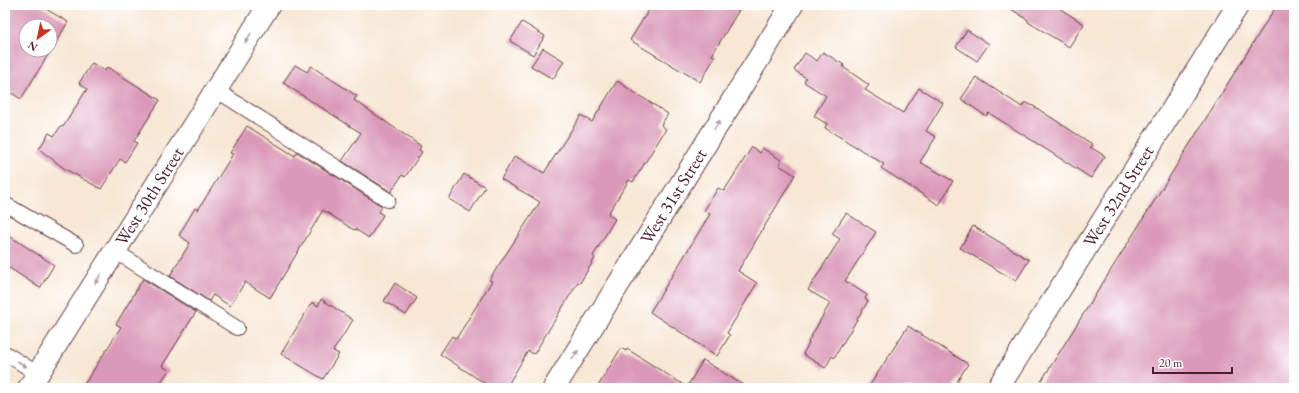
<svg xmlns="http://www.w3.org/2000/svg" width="1299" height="393" viewBox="0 0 1299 393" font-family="'EB Garamond',serif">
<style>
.building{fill:#da99b8;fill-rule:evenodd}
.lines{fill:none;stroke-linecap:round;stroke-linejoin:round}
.service-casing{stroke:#643d44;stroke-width:16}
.minor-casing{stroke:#643d44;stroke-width:24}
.service{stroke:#fff;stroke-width:14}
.minor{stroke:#fff;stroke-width:22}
.oneway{fill:#ae9aa0}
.labels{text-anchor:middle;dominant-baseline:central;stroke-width:4;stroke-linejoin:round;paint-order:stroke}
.street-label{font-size:18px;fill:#4a1f2b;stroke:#fff}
</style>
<rect width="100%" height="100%" fill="#fff"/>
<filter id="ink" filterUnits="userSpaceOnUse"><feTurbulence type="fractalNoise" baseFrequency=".025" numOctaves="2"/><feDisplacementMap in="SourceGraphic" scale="8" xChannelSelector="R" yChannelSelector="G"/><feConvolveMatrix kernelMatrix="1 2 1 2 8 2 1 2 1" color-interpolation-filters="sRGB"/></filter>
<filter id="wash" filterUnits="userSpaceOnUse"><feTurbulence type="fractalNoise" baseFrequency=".012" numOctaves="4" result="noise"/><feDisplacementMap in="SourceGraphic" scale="16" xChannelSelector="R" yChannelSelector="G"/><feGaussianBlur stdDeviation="0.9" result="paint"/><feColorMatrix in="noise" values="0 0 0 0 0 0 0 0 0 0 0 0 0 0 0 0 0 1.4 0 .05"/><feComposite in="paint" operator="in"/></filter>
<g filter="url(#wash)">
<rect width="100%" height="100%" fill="#f7e7d4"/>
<g id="blocks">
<g class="building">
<path d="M5,5H39L68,22L21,99L5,89ZM26,26H50V50H26Z"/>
<polygon points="652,5 742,5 712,55 715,57 700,82 630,40"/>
<polygon points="1005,5 1054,5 1084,24 1069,47 1028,22 1028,20"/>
<polygon points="1277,5 1294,5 1294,388 1037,388"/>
<polygon points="522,22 545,36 533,55 510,41"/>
<polygon points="967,30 989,44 977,61 956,47"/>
<polygon points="543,48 564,61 553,79 531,66"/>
<polygon points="823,52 844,65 843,67 869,85 865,90 903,113 919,88 943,103 926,131 936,137 920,162 953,181 939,205 881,168 884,164 825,128 827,124 814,116 826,96 804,82 806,78 794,70 805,53 817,61"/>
<polygon points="92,63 105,71 107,67 160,100 134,141 137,143 125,162 120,159 101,189 65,169 39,149 49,133 54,136 61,126 63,127 87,89 79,83"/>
<polygon points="295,65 307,72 311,66 357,96 354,100 421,146 419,150 422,152 405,177 402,175 391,192 342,161 361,133 283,83"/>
<polygon points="976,77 1022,107 1025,102 1035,107 1092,144 1090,147 1105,156 1091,178 989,113 986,116 961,99"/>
<polygon points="617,81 668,114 661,125 666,129 633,182 629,180 608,214 615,219 593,256 595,258 580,283 578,282 534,354 528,351 506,388 492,388 440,354 452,336 456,339 492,281 489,280 540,202 501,179 515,156 544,173 581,115 592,122"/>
<polygon points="247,126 295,156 297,152 382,206 379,212 383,215 369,238 355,229 354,230 323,210 270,298 245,282 230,306 213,295 209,301 170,276 190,243 179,235 195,208 198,210 233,154 230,153"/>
<polygon points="752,147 760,153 762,148 781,160 779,165 795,175 738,271 757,283 727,333 730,335 717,356 650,312 710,214 704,211 718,188 724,191"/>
<polygon points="464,174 485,187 470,212 449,199"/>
<polygon points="846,213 876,232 845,281 867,295 865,299 868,301 834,358 832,356 825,368 803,354 809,343 808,342 830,303 808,290 840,239 832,234"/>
<polygon points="973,226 1029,260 1016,281 960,248"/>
<polygon points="5,233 54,265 40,288 5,265"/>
<polygon points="143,279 196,312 162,366 169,370 157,388 82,388 121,327 116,324"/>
<polygon points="395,283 417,298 406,315 384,301"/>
<polygon points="321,299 353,320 333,351 339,354 323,379 281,354 312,302 318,306"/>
<polygon points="908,326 968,364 953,388 868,388"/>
<polygon points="621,348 626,351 627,349 687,387 703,360 748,388 597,388"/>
</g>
</g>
</g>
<g filter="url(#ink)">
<use href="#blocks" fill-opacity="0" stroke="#643d44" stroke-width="1"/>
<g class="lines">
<g class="service-casing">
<g id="service">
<polyline points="216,90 388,200"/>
<polyline points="5,204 76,245"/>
<polyline points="115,251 237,328"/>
<polyline points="5,353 38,374"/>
</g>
</g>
<g class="minor-casing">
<g id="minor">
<polyline points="29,388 269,5"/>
<polyline points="554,388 792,5"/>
<polyline points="998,388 1238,5"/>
</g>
</g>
<use href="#service" class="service"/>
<use href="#minor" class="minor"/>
</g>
<defs><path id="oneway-solid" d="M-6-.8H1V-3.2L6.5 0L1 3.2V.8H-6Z"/></defs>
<g class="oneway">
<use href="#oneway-solid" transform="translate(248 38) rotate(122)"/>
<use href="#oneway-solid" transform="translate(717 125) rotate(-58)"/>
<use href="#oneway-solid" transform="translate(98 279) rotate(122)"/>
<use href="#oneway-solid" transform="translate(575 355) rotate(-58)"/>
<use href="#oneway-solid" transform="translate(22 364) rotate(33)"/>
</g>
</g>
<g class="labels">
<g class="street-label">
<text transform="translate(149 196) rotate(-58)">West 30th Street</text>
<text transform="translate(673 196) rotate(-58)">West 31st Street</text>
<text transform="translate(1118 196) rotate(-58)">West 32nd Street</text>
</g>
</g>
<rect width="1299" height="393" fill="none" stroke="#fff" stroke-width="20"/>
<g transform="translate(38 38) rotate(213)"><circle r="19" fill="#ffffff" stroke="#b7a5aa"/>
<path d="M0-3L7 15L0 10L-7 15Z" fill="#c8321e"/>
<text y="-6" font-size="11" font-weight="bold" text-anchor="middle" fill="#4a1f2b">N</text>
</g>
<path d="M1153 367v6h79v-6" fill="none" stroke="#4a1f2b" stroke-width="2"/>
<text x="1159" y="367" font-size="12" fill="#4a1f2b" stroke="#ffffff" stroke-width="3" paint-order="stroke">20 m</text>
</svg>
